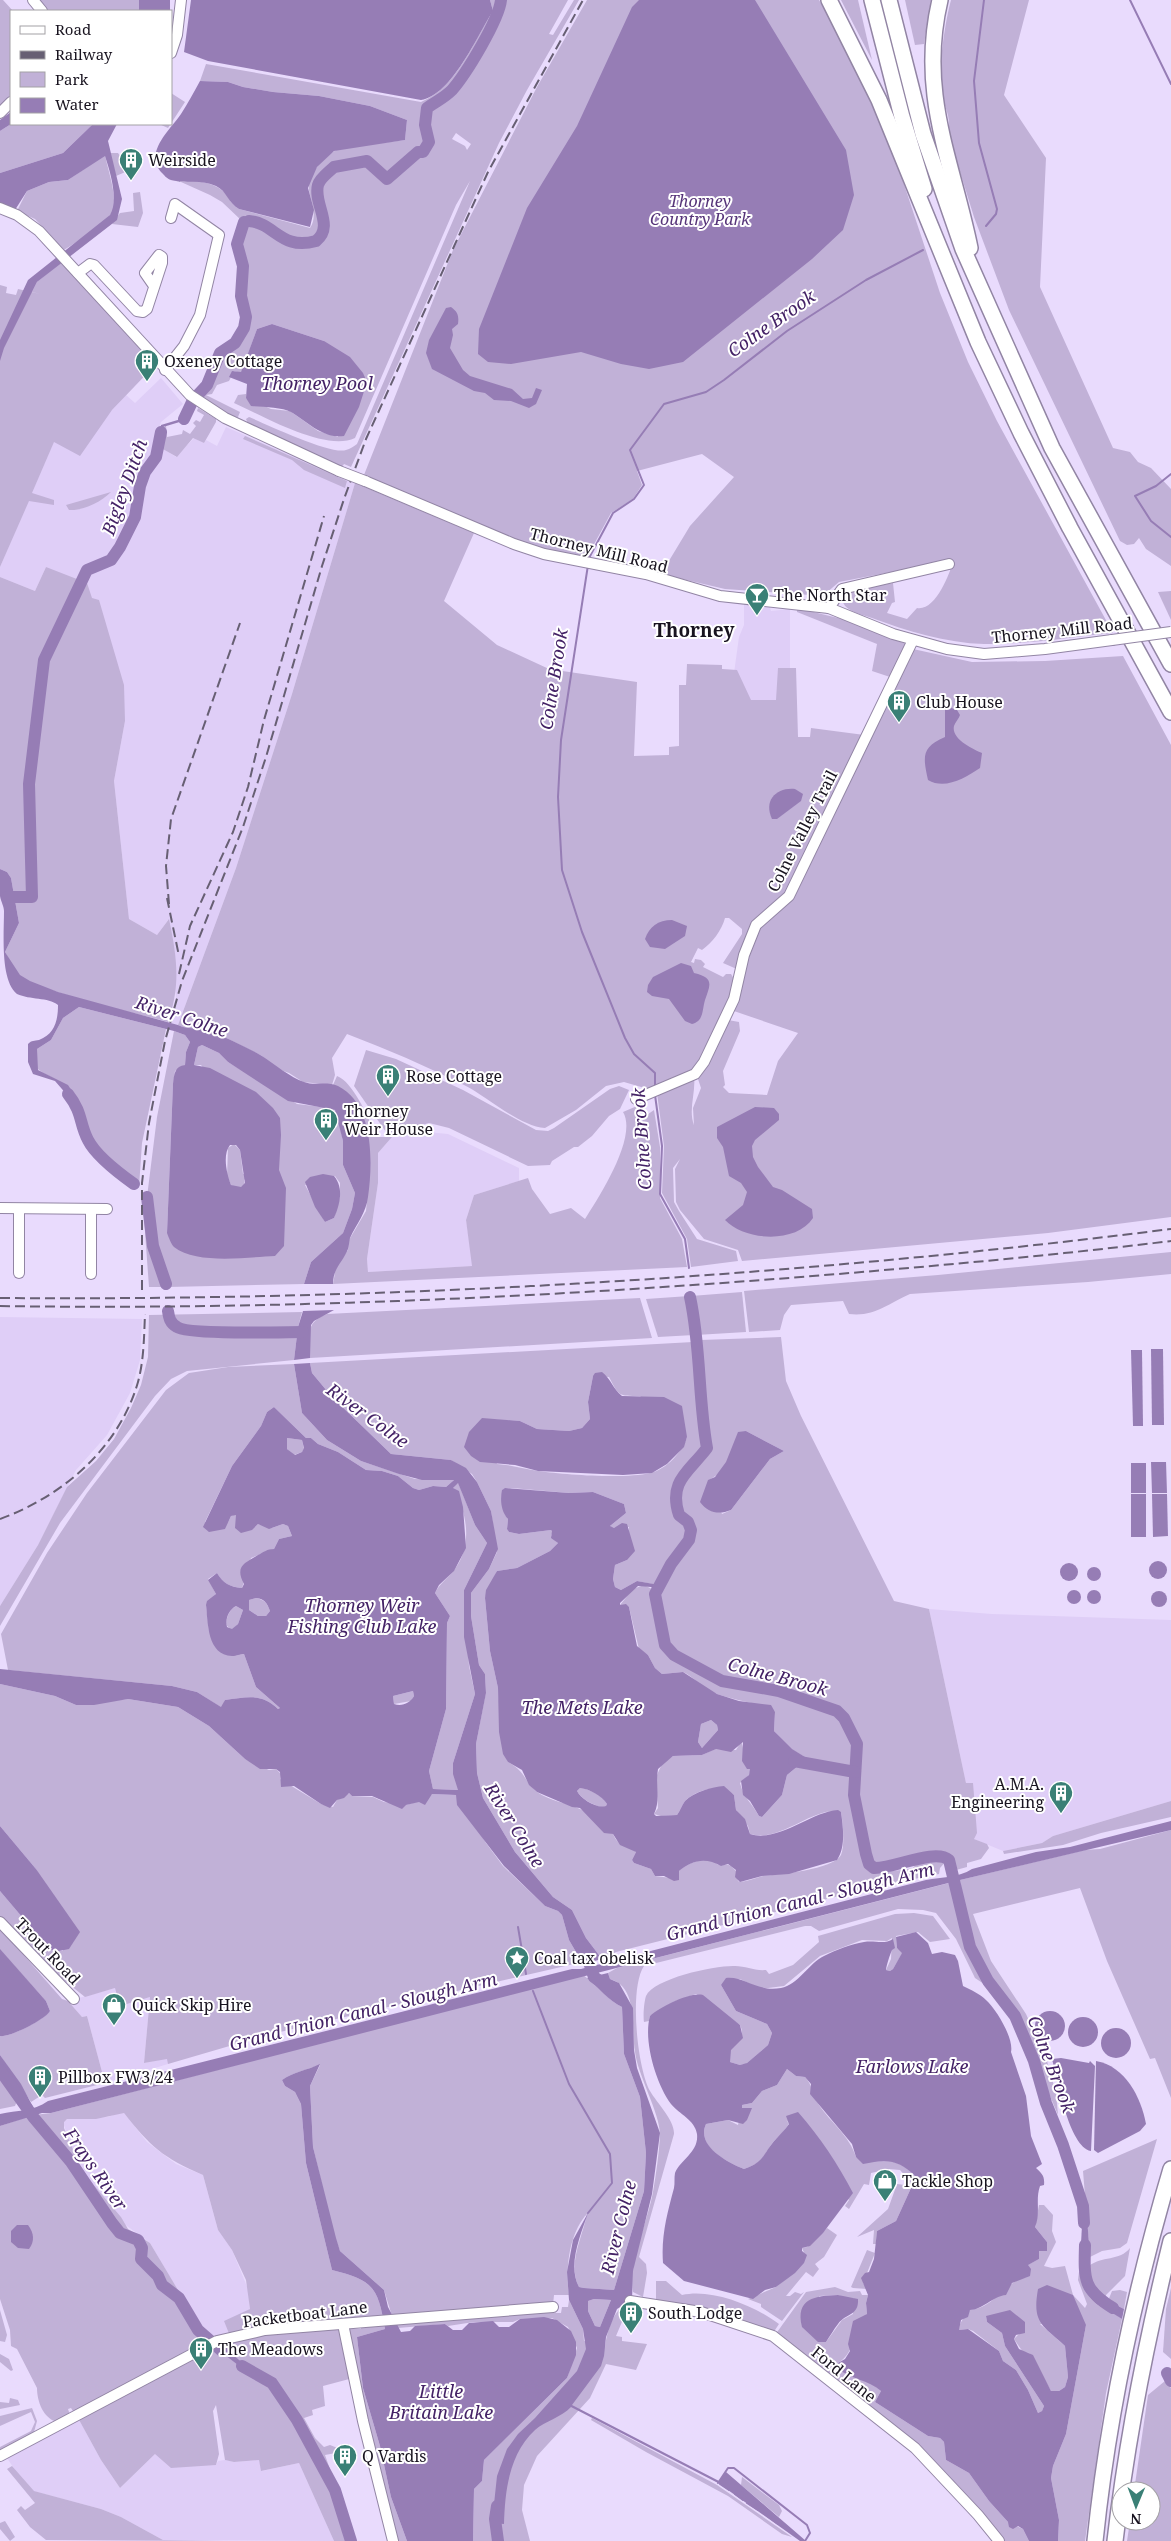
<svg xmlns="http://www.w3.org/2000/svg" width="1171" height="2541" viewBox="0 0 1171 2541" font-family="'Noto Serif',serif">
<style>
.built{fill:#dfcef7}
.green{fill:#c1b1d7;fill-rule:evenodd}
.water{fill:#967db5;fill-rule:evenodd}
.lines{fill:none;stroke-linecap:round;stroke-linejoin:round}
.stream{stroke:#967db5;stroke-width:2}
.river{stroke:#967db5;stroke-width:12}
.minor-casing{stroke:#9285a4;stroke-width:12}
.highway-casing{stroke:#9285a4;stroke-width:18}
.minor{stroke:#fff;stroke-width:10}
.highway{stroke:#fff;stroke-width:15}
.rail{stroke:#675f73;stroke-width:2;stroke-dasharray:10 5;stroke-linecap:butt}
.minor-bridge-casing{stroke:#9285a4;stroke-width:12;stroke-linecap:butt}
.minor-bridge{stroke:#fff;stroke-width:10}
.labels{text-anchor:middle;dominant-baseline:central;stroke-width:4;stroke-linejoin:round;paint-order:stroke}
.poi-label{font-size:16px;fill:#18131f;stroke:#fff;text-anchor:start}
.park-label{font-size:16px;font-style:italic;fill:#563479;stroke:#fff}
.street-label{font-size:16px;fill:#18131f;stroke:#fff}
.water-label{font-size:18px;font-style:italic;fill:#426;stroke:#fff}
.quarter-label{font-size:19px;font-weight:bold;fill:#18131f;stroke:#fff}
</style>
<rect width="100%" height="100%" fill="#e9dbfd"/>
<g class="built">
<polygon points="161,378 183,404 161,422 154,443 176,457 194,438 204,443 206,440 217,446 226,427 355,483 292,694 236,868 178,1025 168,1022 176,998 168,920 157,935 129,919 114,781 125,721 92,598 46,567 35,591 0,577 0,567 54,441 112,410 126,395 135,403"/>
<polygon points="744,604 769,604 771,611 790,609 790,734 765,734 734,673 739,637 744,625"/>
<polygon points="427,1132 448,1134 519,1168 519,1181 474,1195 466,1220 473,1266 368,1272 367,1259 378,1183 378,1153 393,1136"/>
<polygon points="0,1317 142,1319 140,1360 130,1393 107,1435 76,1470 38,1545 0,1606"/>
<polygon points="929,1609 992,1614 1171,1620 1171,1801 1053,1836 1042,1843 1003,1851 974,1839 972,1783 966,1783"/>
<polygon points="115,1988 140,1999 150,1997 144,2063 168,2058 168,2064 105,2083 87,2016 82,2017 68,2001"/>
<polygon points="121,2112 124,2113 147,2142 176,2164 203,2175 218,2230 232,2250 248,2289 250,2309 230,2336 213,2341 200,2328 150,2243 123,2223 121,2217 82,2171 75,2159 63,2122 67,2119 108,2117"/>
<polygon points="77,2416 101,2460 120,2488 155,2454 216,2465 218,2461 225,2460 234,2462 259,2460 262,2471 299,2463 334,2541 163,2540 121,2517 101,2509 33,2491 17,2473 5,2455"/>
</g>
<g class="green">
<polygon points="0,0 3,0 13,11 11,11 11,95 0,105"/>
<polygon points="39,0 139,0 139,11 47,11"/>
<path d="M490,0H568L549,34L553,35L574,0H579L527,90L499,143L351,467L344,464L342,467L249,426L246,419L249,417C266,424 331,455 346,450C350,449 354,446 357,444L470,181L456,205L355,438C325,452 263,416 234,403L238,395L246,394V398L271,409L290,411L318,431L338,437L324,341L272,324L257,329L241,373L234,371L229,381L217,385L212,394L206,395L240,412L238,417L229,416L198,397L209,385L216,364L221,355L238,341L243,325L244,268L240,240L245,224C264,218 284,253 314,243C319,242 323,238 325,233C328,218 319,201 319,186L335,169L366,165L384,181C398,176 408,154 424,154L430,140L426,126L427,118L423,124L428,140L425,149L403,161L387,177L367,160L337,163L318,181L317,187L322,227L317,238L302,241L286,239L259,222L242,221L222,202L210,195L181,182L170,180C186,181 211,179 224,192C230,198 230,204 239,209L310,228C318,216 311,203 309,190C307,174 326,153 341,148L405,140L407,120L370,106L319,96L273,92L243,87L228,82L200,81L206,64L421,102C457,87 473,42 493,11ZM456,133L471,144L467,150L465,146L452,139Z"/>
<path d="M587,0H819L835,27L859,76L896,160L940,293L968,362L997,421L1113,633C1070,637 1026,645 984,644C946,643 907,631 872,618C860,614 841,611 842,596C856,584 876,587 893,583L895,602L892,603L887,613L907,619L917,608C936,611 949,574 954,560L839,582L825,594L810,595L725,589L661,574L690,526L734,477L702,454L637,471L642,485L633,499L611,513L586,559L548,552L514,540L364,475L453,250L537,87Z"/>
<polygon points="841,0 858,0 872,60"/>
<polygon points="905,0 931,0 924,44 915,45"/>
<path d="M951,0H1029L1004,95L1046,158L1040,287L1113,448L1130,452L1138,462L1151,468L1171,489V566L1146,549L1139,538L1134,544L1127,545L1120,541L1009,310L974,217L948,133C952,118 944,106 941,92C938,70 945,22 951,0Z"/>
<polygon points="171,93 185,102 168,128 159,124 171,124"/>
<polygon points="11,124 93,124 63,153 0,173 0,131"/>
<polygon points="110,153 118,153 130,170 116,176"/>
<path d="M105,155C108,171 117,194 113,210C110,221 75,243 64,250L35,219L17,211L27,191L49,182L68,180Z"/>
<polygon points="140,192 143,213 138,227 112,224 120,213 134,211 133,193"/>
<polygon points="65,259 157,363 112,410 80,456 54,442 32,493 54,500 54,505 29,501 0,567 0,285 7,287 6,293 16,295 18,289 40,294 32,292 37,282"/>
<polygon points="198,408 216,419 216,422 204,443 193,438 177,457 161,448 163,429 166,425 167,437 182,434 183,430 190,434 196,426 193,423 196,420 200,422 204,415 197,411"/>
<polygon points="245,436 347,481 345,488 304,470 292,460 243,439"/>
<path d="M355,483L474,533L444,601L497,645L549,669L637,682L634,756L669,755V747L679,746V685H686L687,664L722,665V669L737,670L751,700H776L778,668H796L798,737H810L811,728L872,736L913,649L972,662L1045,661L1123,656L1171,745V1217L1048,1233L742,1261L738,1250L704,1239L680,1210L676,1202L675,1169L680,1159L673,1168L674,1202L679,1211L697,1239L736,1251L738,1261L691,1267L687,1239L662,1193L664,1146L657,1093L694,1077C696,1093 688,1110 694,1125L693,1108L701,1088L697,1076L728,1020L739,1022L740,1031L723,1071L725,1085L723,1087L729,1093L767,1095L778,1061L798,1033L731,1010L739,970L723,963L742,934V929L729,918H725C722,930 712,943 702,950L698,948L691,962L694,963L695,959L701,960L705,964L703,967L723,977L726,974H731L734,979L732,998L694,1073L648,1089L624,1082L606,1086L576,1110L545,1128C519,1126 488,1097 464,1085C426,1066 387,1049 347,1034L332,1058L335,1075L332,1085L303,1082L289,1073L275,1068L262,1056L206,1028L187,1029L178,1025L236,868L292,694Z"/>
<path d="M111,492C101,502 83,511 69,510L66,505Z"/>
<path d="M46,567L87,583L92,598L99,600L124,685L125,721L114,781L129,919L157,935L169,919C177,957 181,985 168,1022C140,1014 36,991 19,975C14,969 9,959 5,952L19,923L11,878L7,872L0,869V577L35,591Z"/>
<polygon points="1171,591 1171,620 1158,592"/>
<polygon points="797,608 842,619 906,644 890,677 872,671 877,644 797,612"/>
<path d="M79,1007L166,1029L142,1143L139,1187C125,1175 97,1155 90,1138C84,1122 84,1103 72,1091C63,1081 42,1074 37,1068V1049L51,1040L63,1018Z"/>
<path d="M174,1031L185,1035L190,1042L186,1052L185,1065L175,1071L173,1084L167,1233L284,1246V1225L244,1179L245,1186L237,1188L231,1185L227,1176L228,1148L234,1144L240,1150L243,1174L279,1170L201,1065H194L198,1047L202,1045L219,1053L228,1062L297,1104L331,1108L337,1112L343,1141V1165L355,1193L352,1209L343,1233L311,1262L304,1284L168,1287L154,1245L147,1197L157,1117ZM335,1176L340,1183V1197L334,1218L325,1222L305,1185L311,1184V1187L315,1190L321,1186L318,1181L315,1180Z"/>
<polygon points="366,1050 396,1059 463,1090 536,1130 548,1131 554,1128 610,1089 619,1086 629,1090 620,1109 609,1116 592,1136 578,1147 574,1147 552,1161 550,1165 528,1166 449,1128 429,1123 393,1133 386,1132 354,1086"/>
<path d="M337,1076C353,1082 368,1117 375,1133L367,1134C363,1112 356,1094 333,1085Z"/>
<path d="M637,1106L639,1129L644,1117L654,1110L660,1147V1198L682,1239L687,1267L333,1284L336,1267L348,1250L349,1240L366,1211L370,1167L367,1137H392L378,1153V1183L367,1259L368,1272L472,1266L466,1220L474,1195L528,1178L532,1189L550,1214L571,1208L585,1219C599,1197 638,1137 623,1112Z"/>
<polygon points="145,1197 152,1245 165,1287 149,1287 144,1218"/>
<path d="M1171,1252V1274L1088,1282L910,1294C887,1304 875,1317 849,1314L843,1301L791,1305L784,1315L780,1330L749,1332L744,1291L938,1275Z"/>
<polygon points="742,1292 746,1332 696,1335 691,1296"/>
<polygon points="689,1296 694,1335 658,1337 646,1299"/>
<path d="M640,1298L652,1338L310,1358C309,1337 304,1323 327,1314Z"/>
<polygon points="302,1312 298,1327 294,1360 187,1371 171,1379 155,1396 60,1523 0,1626 0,1606 38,1545 67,1487 96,1461 114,1439 131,1408 141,1385 148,1357 149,1315"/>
<path d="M781,1337L786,1381L801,1416L894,1601L929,1609L966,1783H973L977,1833L974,1839L987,1844L989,1848L981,1859L967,1863V1867L956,1870L953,1858C928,1846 900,1867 875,1867L870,1862L855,1796L859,1744L845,1718L837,1710L778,1689L722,1679L675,1653L667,1645L656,1604V1593L691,1540L693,1530L689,1521L679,1514C670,1481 690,1472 707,1449C702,1413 704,1377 701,1340ZM746,1431L784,1451L770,1459L731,1510L722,1514L708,1481L721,1472Z"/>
<path d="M693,1342C699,1377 699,1412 705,1447C692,1467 662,1487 677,1514C681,1521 690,1522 690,1532C689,1541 663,1574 657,1585L637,1581L621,1590L615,1587L613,1579L615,1565L627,1560L629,1527L611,1528L610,1526L626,1513L624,1504L593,1492L569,1493L512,1488L503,1489C500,1497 503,1513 508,1519L507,1528L509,1532L519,1534L551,1530L553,1531L551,1536L558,1543L550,1551L517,1568L497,1571L485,1598L490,1651L498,1688L500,1715L508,1762C526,1772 524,1781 537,1792C549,1801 568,1803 580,1809C595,1816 594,1828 613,1834C619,1848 627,1844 636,1852L632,1860L634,1863L651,1869L655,1876L679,1879V1871C689,1863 700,1858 713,1861C715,1862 717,1865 719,1865C724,1866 726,1863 731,1866L736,1871L738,1881L740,1882C748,1881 755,1878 763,1876C779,1874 833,1870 841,1855C845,1845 843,1823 841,1812C816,1804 781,1843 750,1834L748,1826L736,1810L734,1795C721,1783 697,1789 685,1801C682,1805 680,1811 677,1815L661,1816L654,1814L658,1808L656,1777L662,1764L673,1756L702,1755L715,1749L736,1750L741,1742C746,1750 739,1761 751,1769L749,1775L740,1783C743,1796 752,1804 759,1816L762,1817L782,1795L787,1775L798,1766L811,1765L854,1774V1800L868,1865C878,1873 901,1871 913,1868C921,1858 935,1856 946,1861L940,1868L939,1874L879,1886L616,1952L602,1959L586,1938L572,1910L553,1897L515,1852L483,1798L477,1773L476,1744L486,1692L485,1674L479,1665L471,1616V1593L489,1569L497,1552L491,1511L477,1482L472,1474L451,1460L391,1454L332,1397L312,1373L310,1363ZM593,1376L609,1377C619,1396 618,1396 640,1396L687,1437C683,1451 666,1470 650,1473C626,1479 565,1475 539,1471C524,1469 512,1465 497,1464L482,1419L520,1421L537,1429L569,1431L582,1428L590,1419L588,1402Z"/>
<path d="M294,1364L302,1413L327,1440L361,1461L415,1479L454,1480L446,1487L433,1486L419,1490L413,1488L398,1476L382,1471L366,1470L338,1452L318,1444L311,1438H306L274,1407L267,1412L261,1426L232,1466L205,1522L214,1530C224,1529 227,1525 231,1516L236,1514V1524L255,1527L258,1524L272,1528L283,1524L288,1526L292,1536L279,1539L274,1549L251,1558L242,1588C231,1587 223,1584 217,1573L208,1579L216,1594L206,1606L209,1631L244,1654L256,1687L280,1708L278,1709C261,1692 245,1698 225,1700L222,1708L197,1692L172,1686L8,1670L1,1634L47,1553L87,1493L166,1390L189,1373L228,1367Z"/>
<polygon points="287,1438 302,1440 304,1449 302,1452 294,1455 287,1449"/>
<path d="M458,1482L475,1525L487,1543L464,1590L469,1666L475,1694L453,1763L459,1790L433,1789L429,1771L446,1709L447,1623L450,1616L435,1593C440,1583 448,1578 455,1569C473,1544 467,1512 453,1488Z"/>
<path d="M644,1585L654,1590V1605L664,1645L673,1656L722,1683L778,1692L808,1704L836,1712L843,1719L856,1744L854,1771L810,1760L791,1749L774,1731L775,1712C755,1701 733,1701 712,1692C701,1687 694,1677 683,1672L662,1674L655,1668L648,1655L639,1649L629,1607L620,1605L633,1589Z"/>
<path d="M256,1598C265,1600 267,1603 270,1611L266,1616H258L249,1610V1600Z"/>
<path d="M236,1606L243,1610L238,1624L232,1630L227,1626C225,1619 229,1610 236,1606Z"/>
<polygon points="0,1684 55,1696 76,1705 128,1699 178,1707 209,1726 245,1759 269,1770 276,1769 281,1774 280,1779 321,1804 333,1807 337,1800 349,1793 352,1796 373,1797 384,1802 406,1805 419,1801 432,1794 456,1795 486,1843 503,1866 545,1906 558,1911 562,1915 569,1940 583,1964 574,1964 267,2035 168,2064 167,2059 144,2063 150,1997 120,2006 115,1988 85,1997 45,1965 0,1919 0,1891 50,1950 63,1951 36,1869 0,1826"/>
<polygon points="413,1691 414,1696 411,1701 394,1704 393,1696"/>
<polygon points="711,1720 717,1725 718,1730 702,1748 698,1742 701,1724"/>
<path d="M580,1788C590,1789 602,1795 607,1804L606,1807C597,1808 581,1799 577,1791Z"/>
<polygon points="1171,1801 1171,1817 1101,1833 1063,1845 1004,1854 1003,1851 1042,1843 1053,1836"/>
<polygon points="1171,1830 1171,2098 1155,2058 1150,2059 1107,1961 1080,1888 973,1914 991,1961 1026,2014 1047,2061 1056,2093 1058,2115 1016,2015 988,1980 971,1948 965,1923 960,1880 1085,1850 1100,1849"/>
<path d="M949,1883L968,1946L984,1979V1984L975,1978L956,1939L936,1913L923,1910L898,1909L819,1931L811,1926H805L644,1966C629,1988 637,2067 650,2091C657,2103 675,2121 674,2134L639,2257L646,2264L647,2273L643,2297L633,2292C629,2259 647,2224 653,2192C656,2174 659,2154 660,2136C661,2115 638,2076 635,2052C631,2030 639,1987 610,1979L608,1973L617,1968Z"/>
<path d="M914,1913L933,1916L950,1939L930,1942L918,1932L896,1936L897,1948L903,1952L893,1969L890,1971L886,1970L891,1959L892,1938L887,1941L862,1940L820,1956L784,1986L761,1989L740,1979L721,1985L736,2011L767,2024L772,2033L768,2045L746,2064L740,2065L730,2062C730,2058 729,2053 731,2049C736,2040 746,2037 740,2025L696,1994L673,2002L650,2016L649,2021L644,2022C643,2016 644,2002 646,1996C654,1978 717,1965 735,1966C746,1966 754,1971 766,1970L769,1974L793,1965L819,1942L818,1936L895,1914Z"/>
<path d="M0,1928L62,1999L68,2001L82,2017L87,2016L105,2083L45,2098L42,2095L31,2102L0,2055V2036C9,2038 45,2019 50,2011L46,2001L0,1950Z"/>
<path d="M583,1975C598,1985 606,1999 622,2007L624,2054L640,2097L646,2153L644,2191L614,2290L584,2288L579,2287C567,2264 583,2236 587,2214C569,2233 565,2270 569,2295H554L553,2305L392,2316L384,2290L340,2251L334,2235L313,2147L310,2086L320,2065C308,2069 292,2073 282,2080L285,2086L295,2092L301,2104L306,2163L332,2270C373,2280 378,2287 385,2329L357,2337L363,2388L380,2446L391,2497L407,2541H394L364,2420L344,2324L353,2323L354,2329H361V2322L366,2320L277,2328L230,2336L224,2321L250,2309L246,2280L232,2250L218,2230L203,2175C163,2158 150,2146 124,2113L96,2119H67L64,2122V2128L82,2171L121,2217L128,2229L150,2243L200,2327L212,2341L199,2329L180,2298L163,2285L157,2274L142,2258L143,2248L139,2239L119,2230L61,2149L34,2115L51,2113Z"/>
<path d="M787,2069L796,2076L805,2077C813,2085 812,2096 819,2105C831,2123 849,2135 856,2157C883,2169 890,2150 916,2177L896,2221L877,2231L876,2244H873L874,2230L857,2237L888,2209L897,2184L905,2185L908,2179L900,2170L889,2169L871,2173L869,2185L864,2184L849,2209L845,2206L849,2200L786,2120L789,2123C786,2130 781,2133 776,2139C763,2153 766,2162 744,2169C727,2162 696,2147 706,2124L728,2120L738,2125L742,2105L752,2103L762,2091L777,2085Z"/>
<polygon points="0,2079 17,2101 15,2106 0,2109"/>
<path d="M30,2116L70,2165L98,2209L117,2233L136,2241L140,2250V2260L156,2277L160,2287L178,2299L198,2333L209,2343L75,2414L71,2408L68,2409L70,2415L57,2422C43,2418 37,2401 37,2388L17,2349L11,2346L10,2330L0,2299V2126Z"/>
<polygon points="1157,2139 1127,2243 1120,2248 1102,2251 1090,2257 1083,2171"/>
<path d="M1039,2205H1044L1053,2215L1052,2231L1056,2242L1044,2266L1052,2268L1065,2266L1073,2295L1085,2308L1087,2304L1078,2280L1079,2272L1081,2271C1089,2309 1097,2298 1122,2319L1106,2393L1085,2541H1058L1059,2520L1051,2478L1053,2466L1066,2434L1086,2325L1040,2324L1065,2346L1068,2377L1065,2387L1059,2391H1051L1029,2353L1023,2352L1014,2339L1020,2333L986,2316L987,2322L1002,2333L1005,2346L1044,2406L1042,2411L1038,2413L1028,2390L1016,2370L1003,2361L999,2351L973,2331L968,2329L959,2330C959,2322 965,2317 970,2310C995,2308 1007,2279 1027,2277V2265L1039,2259V2251L1047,2242L1035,2227Z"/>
<polygon points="827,2228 837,2235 824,2257 815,2264 819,2269 813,2277 806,2272 786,2296 790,2296 795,2292 801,2294 804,2292 782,2321 761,2307 761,2304 748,2299 776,2287 793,2273 806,2257 802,2248 807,2247"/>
<path d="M1130,2248L1125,2276L1106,2295V2300C1093,2292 1089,2281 1089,2266C1101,2256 1120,2261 1130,2248Z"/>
<polygon points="867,2250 875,2253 863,2283 867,2289 853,2288 851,2287"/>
<path d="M656,2281H666L682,2295C712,2288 755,2306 779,2324L773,2333L656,2300Z"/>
<path d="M835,2287L848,2292L860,2291L862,2295H868L866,2303L867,2314C852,2327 857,2352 838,2363L850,2376L871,2383L881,2391L875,2402L928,2436L940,2438L944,2442L946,2460L969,2473L989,2501L1008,2522L1023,2529L1029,2541H1000L916,2448L775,2335L806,2292ZM838,2295L849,2299L854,2298L853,2314L842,2320L826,2342L819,2296Z"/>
<polygon points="1171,2288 1171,2359 1163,2352 1166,2309"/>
<polygon points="1120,2290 1127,2292 1124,2309 1108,2301 1112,2291"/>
<polygon points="594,2299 611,2300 600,2327 595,2326 588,2311 588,2301"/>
<path d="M569,2300L583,2329L584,2341L605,2347C607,2333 612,2312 626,2304L627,2310L616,2336L622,2337V2341L647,2344L636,2370L606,2364L590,2398L537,2456L524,2485L522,2510L530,2541H473L474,2489L482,2481L484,2460L567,2378L577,2348L568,2327L552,2318L520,2319L513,2322H474L448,2326L445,2324L398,2328L394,2322L553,2308V2313H561L562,2307H568Z"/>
<polygon points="0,2310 7,2335 5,2342 0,2341"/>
<polygon points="342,2326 353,2378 323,2386 325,2406 312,2410 313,2415 304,2418 315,2438 324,2447 330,2445 340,2449 341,2452 325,2455 331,2472 329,2472 277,2382 274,2384 254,2375 270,2383 317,2458 335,2490 350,2541 334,2541 299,2463 261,2471 259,2460 234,2462 225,2460 216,2405 213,2411 219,2454 216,2465 171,2468 155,2454 120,2488 101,2460 78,2418 212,2345 254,2374 222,2345 265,2333"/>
<polygon points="0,2354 9,2359 13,2370 11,2371 0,2362"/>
<polygon points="1165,2381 1171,2388 1171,2541 1127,2541 1130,2521 1151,2521 1151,2491 1134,2491 1148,2395"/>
<polygon points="10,2398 18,2400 20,2405 0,2409 0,2402 9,2403"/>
<polygon points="32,2408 37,2421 34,2432 0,2451 0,2447 31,2431 35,2422 31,2412 0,2426 0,2416"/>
<polygon points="592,2418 717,2485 792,2537 782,2534 728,2496 646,2452 591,2420"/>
<polygon points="12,2466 34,2491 101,2509 121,2517 163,2540 224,2541 46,2540 30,2527 17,2510 21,2506 25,2510 35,2503 7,2469"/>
<polygon points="742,2477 779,2505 782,2511 779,2517 741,2485"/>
<polygon points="5,2521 15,2537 10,2541 0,2529 0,2523"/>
</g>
<g class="water">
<rect x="139" y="0" width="31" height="11"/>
<path d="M191,0H490L493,11C477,36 452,95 421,100L208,61L184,52Z"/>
<polygon points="639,0 755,0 846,150 854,195 843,230 812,259 683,362 649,369 621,364 581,352 511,364 488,362 478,354 479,329 527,208 577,126 632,7"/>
<path d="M200,81L228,82L243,87L273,92L319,96L370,106L407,120L405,140L334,151L317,167L308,188L314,210L310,227L239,209C228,203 227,191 216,186C202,179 185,184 171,180C167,179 164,175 162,173C143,153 170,130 181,114C188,103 194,92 200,81Z"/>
<polygon points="11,112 11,124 0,131 0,120"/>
<path d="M93,124H117L108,141L122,199L117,220L37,282L4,348L0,361V340L28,280L110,215C119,200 110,171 105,156L68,180L49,182L27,191L15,210L0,205V173L63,153Z"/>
<path d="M451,307C458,312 459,316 458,324L452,329L453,335L450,348L463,370L470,376L512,389L523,399L532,398L536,388L542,390L536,404L529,408L511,401L494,400L485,393L474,391L432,369L426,353L429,340L446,308Z"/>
<path d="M272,324L324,341L350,357L363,373L367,382L359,407L344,436C323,439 308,422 291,412C282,407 262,407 251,406L246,398L247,384L229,377L232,371L241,372L257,329Z"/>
<polygon points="190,403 193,406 183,421 163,427 161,448 158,446 161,425 181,419"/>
<path d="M949,707L957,710L960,715C959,719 955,722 954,726C951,739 973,749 982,753L980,768C965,778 945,790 928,780C923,757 921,747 945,737V709Z"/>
<path d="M795,789L803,794L801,801L777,819H772C763,800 777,787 795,789Z"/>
<path d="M0,869L7,872L11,878L19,923L5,952L20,975L30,981L58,992L178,1025C189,1031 199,1026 207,1029C225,1038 245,1046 262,1056C273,1063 291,1078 304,1082C314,1086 327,1081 338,1086C374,1104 373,1162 368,1197C366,1213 357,1223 350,1238C349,1242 349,1246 348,1249C343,1262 333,1268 333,1284H304L311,1262L343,1233L352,1209L355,1193L343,1165V1141L335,1110L288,1101L228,1062L219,1053L202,1045L198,1047L194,1065L210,1068L256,1092L273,1108L280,1118L281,1135L279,1170L286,1188L284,1246L275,1256C248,1257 197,1265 174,1247C171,1244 169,1238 167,1233L173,1084C174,1074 175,1066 185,1065L186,1052L190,1042L185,1035L174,1031L79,1007L63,1018L51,1040L37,1049L38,1070L68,1085L81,1105L73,1107L68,1096L55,1081L33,1074L28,1062V1044C32,1040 34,1041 39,1040C55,1034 58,1020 58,1005C48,997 30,1000 17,994C0,980 4,935 4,911C4,906 1,902 0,896C0,888 0,878 0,869ZM230,1145H236L240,1150L245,1183L241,1187L231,1185C227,1175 222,1155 230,1145Z"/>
<path d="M672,920L687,926L685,936L665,949L650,947L645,939C649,927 658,920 672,920Z"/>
<path d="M681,963L691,966L694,973C715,978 710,985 705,1000C702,1010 704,1021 692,1024L685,1021L669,999L652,996L647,992L648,985L653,977Z"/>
<path d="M755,1107L774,1108L779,1114V1120L755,1140L752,1146L753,1157L758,1167L773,1187L782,1190L812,1209L813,1218C796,1244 745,1241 725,1220L743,1205L747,1192L741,1183L729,1176L723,1147L717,1138V1127Z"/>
<path d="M323,1174L334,1176C344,1188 340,1204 334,1218L325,1222L315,1207L305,1182L310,1177Z"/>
<polygon points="334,1310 314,1321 311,1325 310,1358 294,1360 298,1327 303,1311"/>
<polygon points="1151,1349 1163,1349 1164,1425 1152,1425"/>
<polygon points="1131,1350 1142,1350 1143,1426 1133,1426"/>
<path d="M310,1363L312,1373L332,1397L391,1454L451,1460L466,1468L477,1482L491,1511L498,1549L489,1569L471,1593V1616L479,1665L485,1674L486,1693L476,1744L477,1773L483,1798L515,1852L553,1897L572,1910L586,1938L602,1959L583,1964L569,1940L562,1915L558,1911L545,1906L504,1866L457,1805L456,1795L432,1794L425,1805L419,1802L406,1805L402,1809L372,1796H352L349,1793L344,1798L337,1800L330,1808L321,1804L294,1786L281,1787L280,1772L276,1769H260L245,1759L209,1726L178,1707L128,1699L94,1705H76L55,1696L0,1684V1669L172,1686L197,1692L221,1707L225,1700C245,1698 261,1692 278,1709L280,1708L256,1687L244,1654C239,1654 237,1656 232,1656C207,1655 208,1623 206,1605L207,1601L216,1594L208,1580L217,1573C223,1583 230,1587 242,1588L244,1584C234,1565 246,1563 258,1555C264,1552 267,1549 274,1549L279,1539L292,1536L288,1526L283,1524L269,1529L258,1524L252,1530L241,1533L235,1528L236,1515L231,1516L225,1529L209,1532L203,1527L232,1466L261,1426L267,1412L274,1407L306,1438H311L318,1444L338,1452L366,1470L382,1471L398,1476L413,1488L419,1490L433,1486L446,1487L454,1480H422L399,1474L361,1461L327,1440L302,1413L294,1364ZM287,1438L302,1440L304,1448L302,1452L295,1455L287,1449ZM458,1483L475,1525L487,1543L464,1590V1637L475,1694L453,1763V1774L458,1790L433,1789L429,1771L446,1709L447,1623L450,1616L435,1593L439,1585L454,1571L466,1548L463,1507L459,1491L453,1488ZM256,1598C265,1599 267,1603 270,1611L266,1616H258L249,1610V1600ZM236,1606L243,1610L238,1624L232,1629L227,1627C225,1618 229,1610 236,1606ZM413,1691L414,1696C410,1703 402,1707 394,1704L393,1696Z"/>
<path d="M602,1372C611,1379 613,1389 622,1396L664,1397L682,1406L687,1437L684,1447L667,1464L652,1473L623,1475L538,1471L515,1465L480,1462L471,1456L464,1447L469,1432L482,1418L520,1421L537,1429L569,1431L582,1428L590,1419L588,1402L593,1376L595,1373Z"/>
<path d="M746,1431L784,1451L770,1459L731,1510C719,1515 708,1513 700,1502L708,1480L715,1477L726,1462L738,1432Z"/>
<polygon points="1151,1462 1166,1462 1167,1493 1152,1493"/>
<rect x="1131" y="1463" width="15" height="30"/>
<path d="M505,1488L569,1493L593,1492L624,1504L626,1513L610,1526L614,1528L622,1523L627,1524L635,1551L627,1560L615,1565L613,1579L615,1587L621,1590L637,1581L659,1585L655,1590L651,1587L638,1586L620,1603V1605L626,1604L629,1607L637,1646L648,1655L655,1668L662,1674L683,1672L717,1694L739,1701L771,1705L775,1712L774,1731L792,1749L810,1760L811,1765L798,1766L787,1775L782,1795L762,1817L759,1816L750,1801L743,1795L741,1781L749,1775L750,1769H747L742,1761L743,1742L731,1752L716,1749L702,1755L673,1756L658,1769C655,1785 661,1800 654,1814L656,1816L677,1815C680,1811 682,1805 685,1801C694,1792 712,1787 724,1786L734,1795L736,1810L745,1819L750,1834C778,1843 810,1812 838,1810L841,1812C843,1827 846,1847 837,1860L789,1874L762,1876L740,1882L735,1877L736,1870L728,1864L721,1866C706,1857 692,1860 679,1871V1880L674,1881L664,1876H655L651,1869L634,1863L632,1860L636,1852L620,1845L613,1834L604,1833L580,1808L572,1807L537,1792L529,1785L522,1770L508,1762L503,1754L499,1732L498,1688L490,1651L485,1598L486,1590L497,1571L517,1568L550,1551L558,1543L551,1538L552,1531L551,1530L519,1534L509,1532L507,1529L508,1519C501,1511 500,1500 502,1490ZM711,1720L717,1725L718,1730L702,1748L698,1742L701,1724ZM580,1788C590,1789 602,1796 607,1804L606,1806C597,1809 581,1799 577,1791Z"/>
<rect x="1131" y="1494" width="15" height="43"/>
<polygon points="1152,1494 1167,1494 1168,1536 1153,1537"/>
<circle cx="1158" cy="1570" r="9"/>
<circle cx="1069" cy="1572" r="9"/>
<circle cx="1094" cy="1574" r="7"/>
<circle cx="1094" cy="1597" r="7"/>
<circle cx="1074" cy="1597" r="7"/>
<circle cx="1159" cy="1599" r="8"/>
<path d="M1171,1821V1830L960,1880L51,2113H42L0,2126V2114C17,2110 33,2112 48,2101L572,1969H581L926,1880C942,1877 958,1878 972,1869L1036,1852L1070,1847Z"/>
<polygon points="0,1826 36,1869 80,1932 69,1949 59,1951 50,1950 0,1891"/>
<path d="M916,1932L928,1943L932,1954L942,1952L955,1955L958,1961L963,1986C971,1990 980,1994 986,2000C997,2010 1014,2039 1011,2052L1026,2096L1031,2136L1042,2164L1036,2168C1041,2173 1045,2175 1044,2185L1040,2186C1035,2200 1041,2213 1035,2227L1047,2242V2251H1039V2259L1028,2265L1031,2269L1030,2276L1012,2283L1006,2295C993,2296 982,2310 970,2310L968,2317L961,2320L959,2330L968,2329L999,2351L1003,2361L1016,2370L1028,2390L1038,2413L1042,2411L1044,2406L1005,2346L1002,2333L987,2322L986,2316L1010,2310L1025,2322V2333L1016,2335L1014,2339L1019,2349L1033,2355L1051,2391H1059L1065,2387L1068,2377L1065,2346C1042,2325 1032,2323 1038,2289L1047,2285L1073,2295L1086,2325L1066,2434L1053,2466L1051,2478L1059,2520L1058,2541H1029L1023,2529L1018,2526L1013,2529L1009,2527L1008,2522L989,2501L969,2473L946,2460L944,2442L940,2438L928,2436L875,2402L881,2391C868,2380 851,2379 838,2369V2363L845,2359L850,2351L848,2344L853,2321L867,2314L866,2303L868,2295L861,2278L865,2273L869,2272L874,2259L877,2231L896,2221L916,2177C899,2159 886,2159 863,2164L856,2157L852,2144L810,2094L811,2084L805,2077L796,2076L787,2069L777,2085L762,2091L752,2103L742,2105V2108H752L747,2120L743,2124L728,2120L706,2124C696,2146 727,2162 744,2169C765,2162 763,2153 776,2139C781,2133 785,2130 789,2124L786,2116L798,2112C820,2137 838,2164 853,2193L823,2233L810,2246L802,2248V2251L807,2255L804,2263L795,2273L776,2287L765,2290L753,2299L684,2281L663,2263C661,2236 667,2214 674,2188C675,2183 674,2178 675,2173C681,2159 699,2152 697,2134C695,2120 679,2114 671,2104C656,2084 643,2040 650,2016C661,2007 689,1992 703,1995L740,2025L743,2038L731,2050L730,2062L740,2065L747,2063L768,2045L772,2033L767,2024L736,2011L721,1985L726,1978C745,1976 755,1992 781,1988C798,1985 809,1963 824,1956C836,1950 851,1944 864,1942C875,1940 884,1945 893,1939L895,1948L892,1950C890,1954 886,1967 886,1970L890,1971L893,1969L902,1953L897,1948L896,1937Z"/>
<path d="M0,1949L46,2001L50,2011C46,2019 9,2038 0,2036Z"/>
<path d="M608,1973L610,1979L619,1983L633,2008L634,2050L637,2068L660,2133L652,2194L633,2271L632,2300L617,2309L606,2337L604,2356L601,2366L572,2405L719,2481L726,2472L806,2541H800L718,2483L571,2407C562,2417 545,2421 535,2430C509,2454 505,2491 504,2524L492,2523L497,2476L507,2449L518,2434L535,2418L577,2371L586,2349L583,2329L569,2300L567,2272L573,2240L588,2213C581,2234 567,2265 579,2287L584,2288L614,2290L644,2191L646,2153L640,2097L624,2054L622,2007C608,2000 599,1988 587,1978ZM594,2299L611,2300L600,2327L595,2326L588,2311V2301Z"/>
<circle cx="1050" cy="2026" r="15"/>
<circle cx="1083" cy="2032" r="15"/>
<circle cx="1116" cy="2043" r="15"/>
<polygon points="0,2055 21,2084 33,2107 24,2109 0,2079"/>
<path d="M1061,2058L1089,2063L1090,2061L1095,2066L1091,2151C1069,2147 1057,2078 1052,2059Z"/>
<path d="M1096,2061C1125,2066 1141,2097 1146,2124L1140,2131L1098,2153L1094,2150Z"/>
<path d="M320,2064L310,2086L313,2147L336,2238L340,2251L384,2290L388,2307L401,2332L410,2331L415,2326L445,2324L453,2330H462L469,2323L493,2321L499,2327H509L520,2319L544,2317L557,2320L571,2331L576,2342V2355L567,2378L484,2460L482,2481L474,2489L473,2541H407L391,2497L380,2446L363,2388L357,2337L385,2329C378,2287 373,2280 332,2270L306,2163L301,2104L295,2092L285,2086L282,2080C293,2072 308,2070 320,2064Z"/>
<polygon points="1083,2206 1087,2218 1090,2257 1080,2263"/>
<path d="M17,2225H28C34,2233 35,2241 29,2249L18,2248L11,2242V2231Z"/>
<path d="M1089,2266C1089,2281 1093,2292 1106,2300L1104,2308C1088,2301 1085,2287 1081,2271Z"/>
<path d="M838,2295L858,2299C859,2316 846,2313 838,2324C834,2329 830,2336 826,2342H818L802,2327C795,2298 815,2296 838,2295Z"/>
<polygon points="1108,2301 1124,2309 1122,2319 1106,2309"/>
<polygon points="222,2345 255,2374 250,2374 213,2346"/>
</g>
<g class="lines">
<g class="stream">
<polyline points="984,0 974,81 979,143 997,209 996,214 986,226"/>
<polyline points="1130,0 1171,84"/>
<polyline points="244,222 249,221"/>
<polyline points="1171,474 1156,486 1135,496 1151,521 1171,537"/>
<polyline points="589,558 613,513 634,499 644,485 630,450 664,404 706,392 724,380 787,331 866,280 923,250"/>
<polyline points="588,565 561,740 558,797 562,870 582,932 625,1038 634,1054 655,1073 655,1088"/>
<polyline points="655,1095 662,1146 660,1194 685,1239 689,1268"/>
<polyline points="518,1927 526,1974"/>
<polyline points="533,1991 569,2084 610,2154 612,2183 588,2213"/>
<polyline points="718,2483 728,2468 734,2468 807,2525 810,2533 805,2541"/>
<polyline points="720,2484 729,2490"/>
<polyline points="735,2494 743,2500"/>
<polyline points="747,2503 758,2510"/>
<polyline points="762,2512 778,2524"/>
</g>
<g class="river">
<path d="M249,221C275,223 281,251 316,241C335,226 313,204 318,185C320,178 329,172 334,167L367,161L387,179L418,152H423L429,142L425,125L427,108C436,101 443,99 452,90C466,74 499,20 501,0"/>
<polyline points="184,419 193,400 207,385 220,353 235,343 244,328 246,317 241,296 243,266 237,244 244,222"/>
<polyline points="7,897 32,897 29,784 44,660 87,570 111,560 120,547 135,517 140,486 145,472 156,457 161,432"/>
<path d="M68,1094C83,1113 79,1123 88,1140C96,1156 120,1174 134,1184"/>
<polyline points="147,1197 153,1246 166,1284"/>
<path d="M690,1297C701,1347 698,1398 707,1448C689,1472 668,1481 679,1515L688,1522L691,1530L689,1540L671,1564L655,1594L665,1645L674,1655L722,1681L779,1691L837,1711L844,1718L857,1744L854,1795L866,1854L869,1864L874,1868C893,1869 935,1848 949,1860L970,1947L988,1981L1015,2016L1034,2061L1046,2103L1063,2145L1083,2206L1084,2223"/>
<path d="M168,1311C169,1318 170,1323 177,1327C188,1335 283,1332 303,1332"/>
<polyline points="794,1761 855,1772"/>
<polyline points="584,1947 594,1977 607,1986"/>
<polyline points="0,2070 34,2118 71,2162 112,2223 120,2233 138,2240 142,2248 141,2259 158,2276 162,2285 179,2298 198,2330 222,2351"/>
<path d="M1085,2245C1084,2279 1083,2290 1113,2308"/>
<polyline points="242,2366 272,2383 297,2420 335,2490 351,2541"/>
<polyline points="1167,2373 1171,2381"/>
<polyline points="497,2506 495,2519 498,2541"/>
</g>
<g class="minor-casing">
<g id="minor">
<polyline points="33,0 42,11"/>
<polyline points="171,53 177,35 181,0"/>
<polyline points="0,113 11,102"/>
<polyline points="0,208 17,215 39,231 190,395 225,418 339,471"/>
<polyline points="78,273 90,264 94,265 137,311 143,312 147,309 162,263 162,257 159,255 145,273 154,286"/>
<polyline points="165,370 184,346 200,315 219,235 175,204 171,218"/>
<polyline points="365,481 514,544 544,554 646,574 720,596 829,608 893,634 947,649 984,654 1045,649 1112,640"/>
<polyline points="829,608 842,589 949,564"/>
<polyline points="636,1099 695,1074 704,1062 734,999 744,955 756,925 789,896 913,640"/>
<polyline points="0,1208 107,1209"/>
<polyline points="19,1273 19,1209"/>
<polyline points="91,1274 91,1209"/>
<polyline points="0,1922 74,1999"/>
<polyline points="630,2301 701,2312 773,2336 915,2448 978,2515 999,2541"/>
<polyline points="343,2324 363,2421 393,2541"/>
<polyline points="0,2456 217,2341 265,2330 553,2307"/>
</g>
</g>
<g class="highway-casing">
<g id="highway">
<polyline points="829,0 879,100 978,342 1021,433 1070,528 1171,712"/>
<polyline points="872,0 902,117 924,189"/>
<polyline points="889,0 923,134 963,249 1052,448 1171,664"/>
<path d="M940,0C918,93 952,160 970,248"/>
<path d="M1095,2541C1108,2415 1135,2290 1171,2169"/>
<path d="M1115,2541C1127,2438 1146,2342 1171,2241"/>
</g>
</g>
<use href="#minor" class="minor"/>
<use href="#highway" class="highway"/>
<g class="rail">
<polyline points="167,898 179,956"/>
<polyline points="169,904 166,866 171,819 240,623"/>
<polyline points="179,974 190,926 233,832 248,787 264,720 324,516"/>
<polyline points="142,1290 142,1183 149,1123 165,1041 182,981 243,827 266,757 322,566 344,499 366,439 488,172 583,0"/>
<path d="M0,1298C392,1301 782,1278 1171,1229"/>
<path d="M0,1306C267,1310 535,1298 801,1277C925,1267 1048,1256 1171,1241"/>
<path d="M0,1519C63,1496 119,1448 138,1382C144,1360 144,1336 145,1314"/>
</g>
<g class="minor-bridge-casing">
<g id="minor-bridge">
<polyline points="339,471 365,481"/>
<polyline points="1112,640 1171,632"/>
</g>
</g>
<use href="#minor-bridge" class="minor-bridge"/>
</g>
<defs>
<g id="building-pin" transform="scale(1.25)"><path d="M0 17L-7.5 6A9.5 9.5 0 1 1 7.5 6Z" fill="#3a8076" stroke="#fff"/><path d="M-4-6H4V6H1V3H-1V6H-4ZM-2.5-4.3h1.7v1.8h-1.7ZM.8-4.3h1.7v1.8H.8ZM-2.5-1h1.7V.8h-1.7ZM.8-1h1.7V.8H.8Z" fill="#fff"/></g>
<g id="bar-pin" transform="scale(1.25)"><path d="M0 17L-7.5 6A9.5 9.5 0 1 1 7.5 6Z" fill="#3a8076" stroke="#fff"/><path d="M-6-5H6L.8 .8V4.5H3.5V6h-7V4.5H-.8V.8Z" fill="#fff"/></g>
<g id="sight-pin" transform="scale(1.25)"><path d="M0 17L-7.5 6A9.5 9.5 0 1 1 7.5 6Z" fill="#3a8076" stroke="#fff"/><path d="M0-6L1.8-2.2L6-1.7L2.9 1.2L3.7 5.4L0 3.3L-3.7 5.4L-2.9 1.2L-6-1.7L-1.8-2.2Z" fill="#fff"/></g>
<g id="shop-pin" transform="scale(1.25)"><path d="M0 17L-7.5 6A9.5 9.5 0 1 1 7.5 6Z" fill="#3a8076" stroke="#fff"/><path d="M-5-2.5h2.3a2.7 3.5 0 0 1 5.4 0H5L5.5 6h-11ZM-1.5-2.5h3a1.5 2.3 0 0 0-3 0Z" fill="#fff"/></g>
</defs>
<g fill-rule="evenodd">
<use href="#building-pin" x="131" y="160"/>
<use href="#building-pin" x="147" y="361"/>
<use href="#bar-pin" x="757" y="595"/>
<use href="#building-pin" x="899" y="702"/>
<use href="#building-pin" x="388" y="1076"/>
<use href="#building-pin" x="326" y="1120"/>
<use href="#building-pin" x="1061" y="1793"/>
<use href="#sight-pin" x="517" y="1958"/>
<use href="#shop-pin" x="114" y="2005"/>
<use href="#building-pin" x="40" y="2077"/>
<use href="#shop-pin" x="885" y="2181"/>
<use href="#building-pin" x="631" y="2313"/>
<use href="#building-pin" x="201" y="2349"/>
<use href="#building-pin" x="345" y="2456"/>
</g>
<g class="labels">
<g class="poi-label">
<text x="148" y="160">Weirside</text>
<text x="164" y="361">Oxeney Cottage</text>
<text x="774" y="595">The North Star</text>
<text x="916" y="702">Club House</text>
<text x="406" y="1076">Rose Cottage</text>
<text x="344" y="1111">Thorney<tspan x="344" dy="18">Weir House</tspan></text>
<text x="1044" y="1784" text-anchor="end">A.M.A.<tspan x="1044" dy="18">Engineering</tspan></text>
<text x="534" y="1958">Coal tax obelisk</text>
<text x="132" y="2005">Quick Skip Hire</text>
<text x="58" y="2077">Pillbox FW3/24</text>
<text x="902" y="2181">Tackle Shop</text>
<text x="648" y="2313">South Lodge</text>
<text x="218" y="2349">The Meadows</text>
<text x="362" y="2456">Q Vardis</text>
</g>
<g class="park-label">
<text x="700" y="201">Thorney<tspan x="700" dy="18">Country Park</tspan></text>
</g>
<g class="street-label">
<text transform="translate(599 550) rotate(14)">Thorney Mill Road</text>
<text transform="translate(1062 630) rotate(-6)">Thorney Mill Road</text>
<text transform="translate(802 831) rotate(-63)">Colne Valley Trail</text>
<text transform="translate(48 1951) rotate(46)">Trout Road</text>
<text transform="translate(305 2314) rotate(-7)">Packetboat Lane</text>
<text transform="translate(844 2374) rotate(39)">Ford Lane</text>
</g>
<g class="water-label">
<text transform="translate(771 323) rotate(-35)">Colne Brook</text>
<text x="317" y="383">Thorney Pool</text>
<text transform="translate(124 487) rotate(-70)">Bigley Ditch</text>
<text transform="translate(553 679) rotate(-81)">Colne Brook</text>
<text transform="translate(182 1016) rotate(18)">River Colne</text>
<text transform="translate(641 1139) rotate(-94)">Colne Brook</text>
<text transform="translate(368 1415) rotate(36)">River Colne</text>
<text x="362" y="1605">Thorney Weir<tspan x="362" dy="21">Fishing Club Lake</tspan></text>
<text transform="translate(778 1676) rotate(15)">Colne Brook</text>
<text x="582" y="1707">The Mets Lake</text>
<text transform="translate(515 1825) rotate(58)">River Colne</text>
<text transform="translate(800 1901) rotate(-14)">Grand Union Canal - Slough Arm</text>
<text transform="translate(363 2011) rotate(-14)">Grand Union Canal - Slough Arm</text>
<text transform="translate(1052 2064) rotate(69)">Colne Brook</text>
<text x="912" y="2066">Farlows Lake</text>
<text transform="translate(96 2169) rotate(55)">Frays River</text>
<text transform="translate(618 2227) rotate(-76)">River Colne</text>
<text x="441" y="2391">Little<tspan x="441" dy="21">Britain Lake</tspan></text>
</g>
<g class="quarter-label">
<text x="694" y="630">Thorney</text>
</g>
</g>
<rect x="10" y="10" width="162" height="115" fill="#ffffff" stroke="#a3a1a5"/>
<rect x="20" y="26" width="25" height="8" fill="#ffffff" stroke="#a3a1a5"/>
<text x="55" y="35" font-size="15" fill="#18131f">Road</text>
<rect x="20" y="51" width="25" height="8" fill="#675f73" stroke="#a3a1a5"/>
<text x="55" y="60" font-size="15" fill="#18131f">Railway</text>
<rect x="20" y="72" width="25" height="15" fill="#c1b1d7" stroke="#a3a1a5"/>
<text x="55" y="85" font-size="15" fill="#18131f">Park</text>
<rect x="20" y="98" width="25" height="15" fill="#967db5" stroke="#a3a1a5"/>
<text x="55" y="110" font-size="15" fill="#18131f">Water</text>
<g transform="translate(1136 2506) rotate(181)"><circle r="24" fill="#ffffff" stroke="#a3a1a5"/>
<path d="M0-4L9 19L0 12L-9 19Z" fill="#3a8076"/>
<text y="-8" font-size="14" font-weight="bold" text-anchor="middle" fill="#18131f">N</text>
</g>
</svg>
